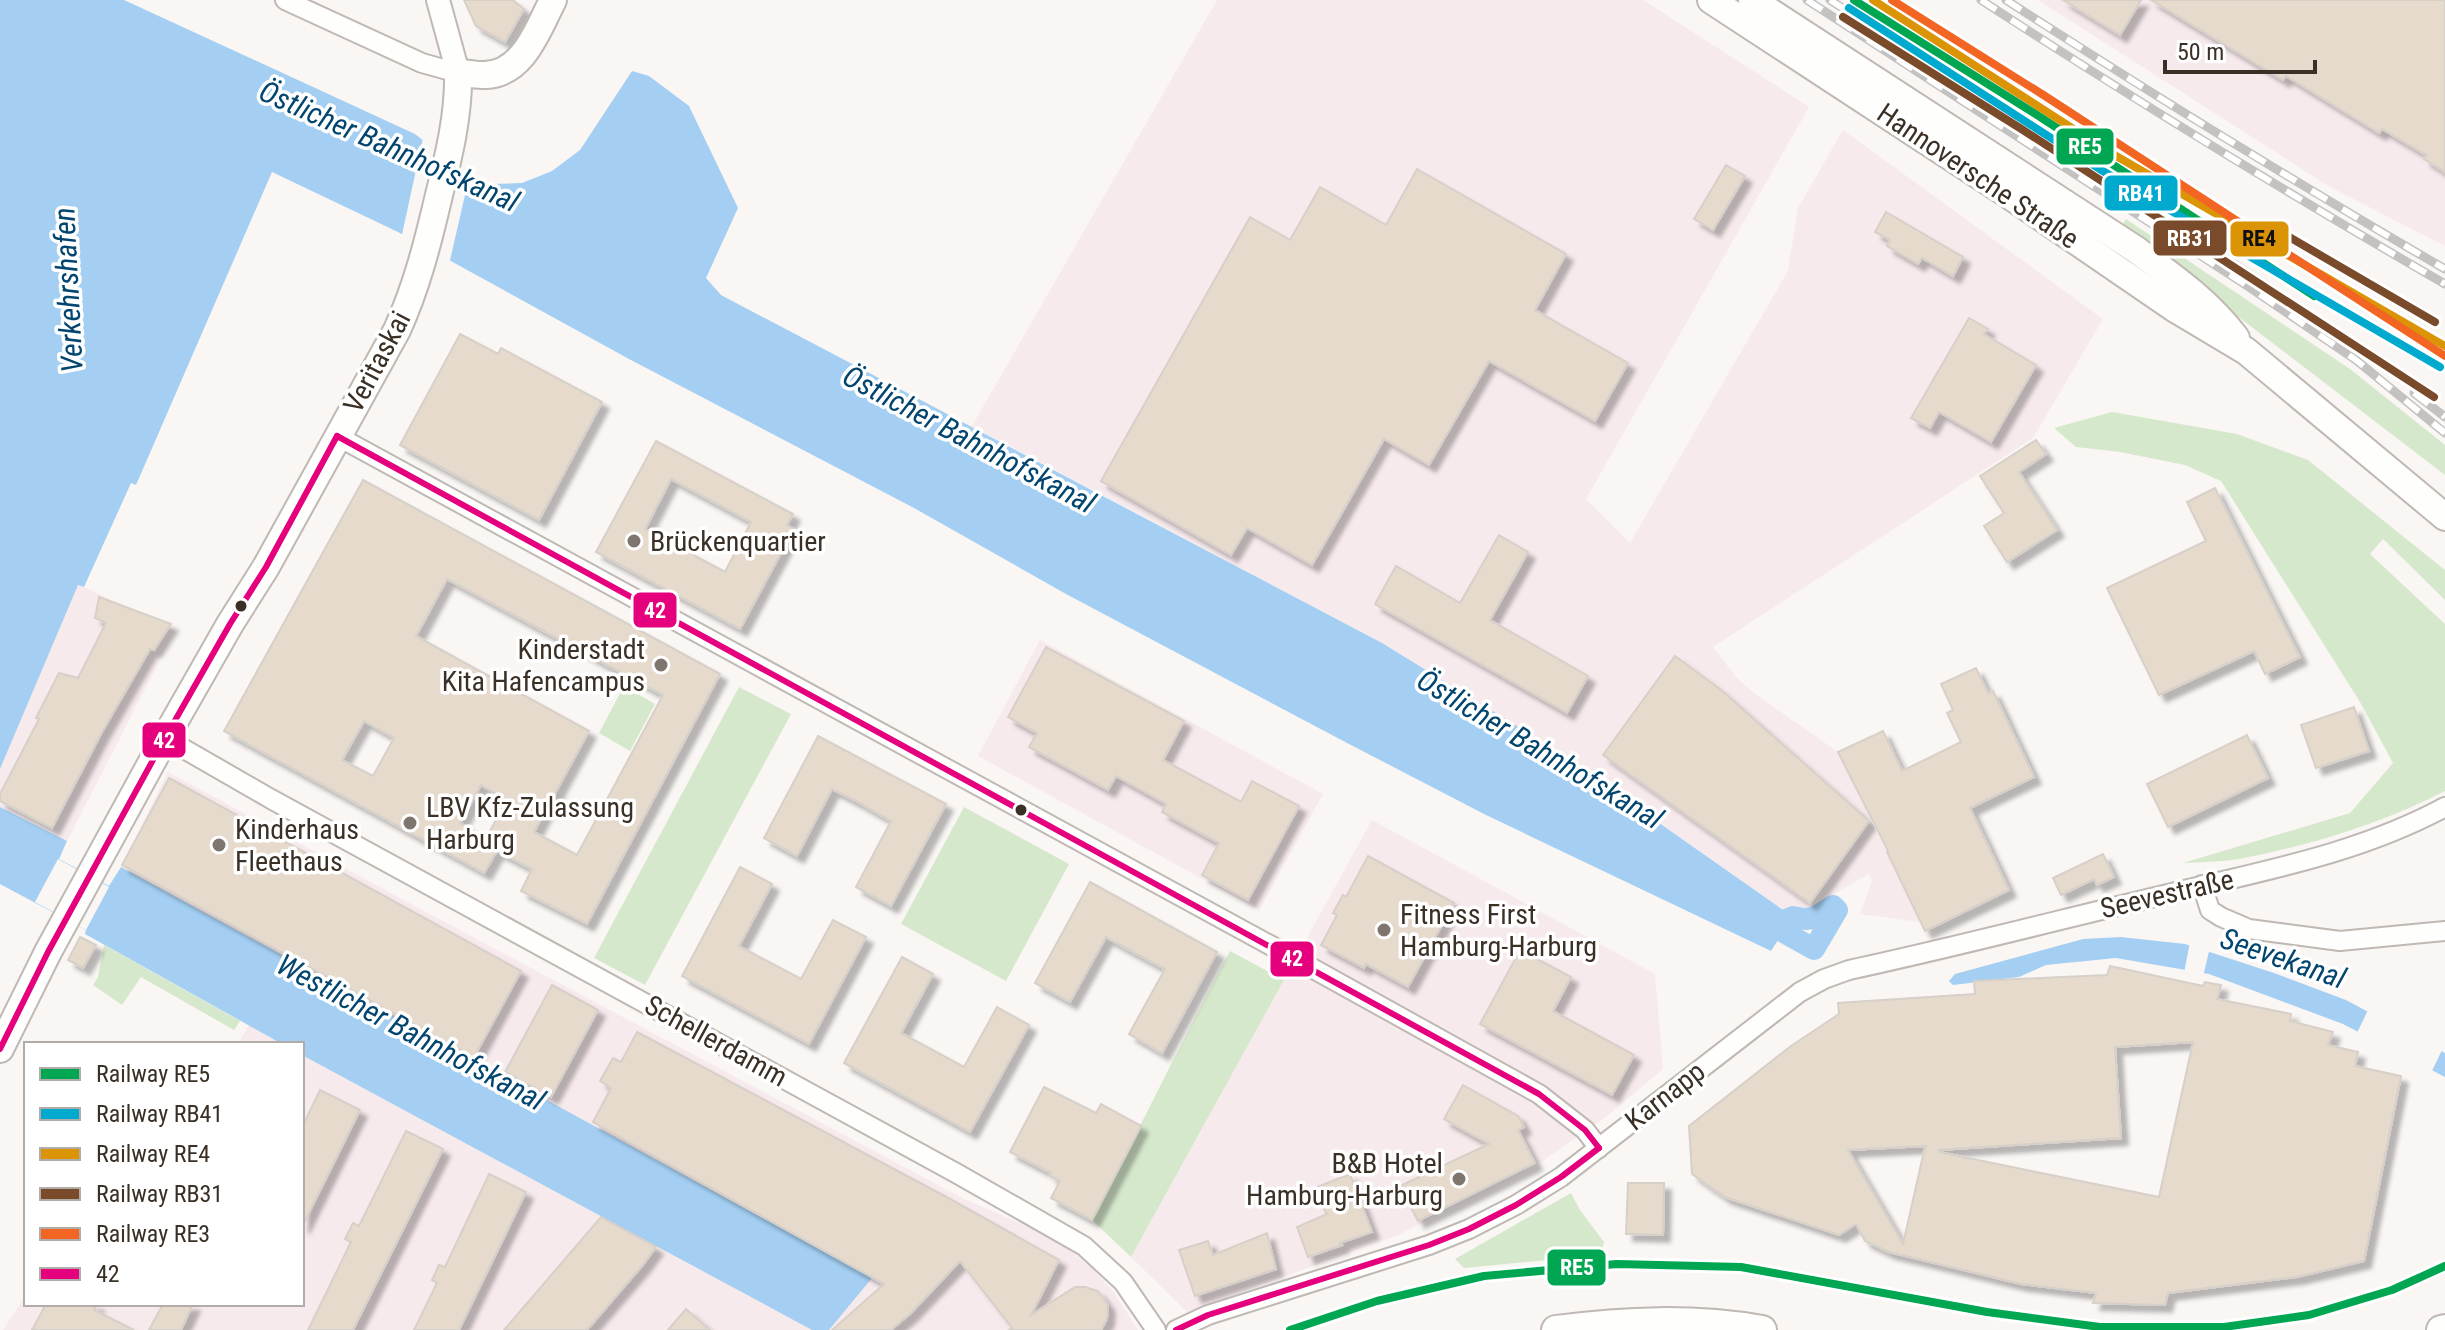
<svg xmlns="http://www.w3.org/2000/svg" width="2445" height="1330" viewBox="0 0 2445 1330" font-family="'Roboto Condensed',sans-serif">
<style>
.commercial{fill:#f7eaec}
.green{fill:#d6e8cc}
.water{fill:#a4cff3}
.pier{fill:#f9f6f4}
.lines{fill:none;stroke-linecap:round;stroke-linejoin:round}
.canal{stroke:#a4cff3;stroke-width:22}
.building{fill:#e6dacd;stroke:#d6d0c9;stroke-width:2;fill-rule:evenodd;filter:url(#shadow)}
.minor-casing{stroke:#bfb8b3;stroke-width:22}
.tertiary-casing{stroke:#bfb8b3;stroke-width:26}
.secondary-casing{stroke:#bfb8b3;stroke-width:30}
.primary-casing{stroke:#bfb8b3;stroke-width:32}
.minor{stroke:#fefefd;stroke-width:18}
.tertiary{stroke:#fefefd;stroke-width:22}
.secondary{stroke:#fefefd;stroke-width:26}
.primary{stroke:#fefefd;stroke-width:28}
.rail-casing{stroke:#c3c2c1;stroke-width:9}
.rail{stroke:#fff;stroke-width:6;stroke-dasharray:18;stroke-linecap:butt}
.bus-1-casing{stroke:#fff;stroke-width:12}
.bus-1{stroke:#e5007d;stroke-width:6}
.rail-1-casing{stroke:#fff;stroke-width:14}
.rail-2-casing{stroke:#fff;stroke-width:14}
.rail-3-casing{stroke:#fff;stroke-width:14}
.rail-4-casing{stroke:#fff;stroke-width:14}
.rail-5-casing{stroke:#fff;stroke-width:14}
.rail-1{stroke:#00a651;stroke-width:8}
.rail-2{stroke:#00a9ce;stroke-width:8}
.rail-3{stroke:#db9406;stroke-width:8}
.rail-4{stroke:#7a4b2a;stroke-width:8}
.rail-5{stroke:#f26522;stroke-width:8}
.poi-dot{fill:#7e756e;stroke:#fff;stroke-width:3}
.bus-dot{fill:#3b3026;stroke:#fff;stroke-width:3}
.labels{text-anchor:middle;dominant-baseline:central;stroke-width:7;stroke-linejoin:round;paint-order:stroke}
.street-label{font-size:28px;fill:#3b3026;stroke:#fff}
.poi-label{font-size:28px;fill:#3b3026;stroke:#fff;text-anchor:start}
.water-label{font-size:30px;font-style:italic;fill:#02456f;stroke:#fff}
.line-badge{stroke:#fff;stroke-width:3}
.badge-label{font-size:22px;text-anchor:middle;font-weight:bold;fill:#fff}
.pale-badge-label{font-size:22px;text-anchor:middle;font-weight:bold;fill:#111}
</style>
<defs>
<filter id="shadow"><feDropShadow dx="7" dy="7" stdDeviation="2" flood-color="#0004"/></filter>
</defs>
<rect width="100%" height="100%" fill="#f9f6f4"/>
<g class="commercial">
<polygon points="1217,0 1643,0 1809,107 1586,499 1630,543 1788,271 1798,208 1843,130 2103,319 2033,438 1713,647 1737,678 1755,694 1838,752 1920,922 1860,914 1872,881 1869,874 1813,906 1803,908 1793,917 1548,745 1382,643 972,426"/>
<polygon points="2038,0 2445,0 2445,246 2330,187"/>
<polygon points="78,584 175,630 67,841 0,807 0,769"/>
<polygon points="1040,640 1323,794 1259,910 978,756"/>
<polygon points="168,772 424,911 964,1199 1056,1239 1092,1268 1115,1294 1138,1330 3,1330 26,1295 26,1304 302,1304 302,1044 238,1044 287,959 121,867"/>
<polygon points="1372,820 1655,974 1663,1069 1606,1117 1538,1164 1398,1235 1187,1312 1131,1257"/>
</g>
<g class="green">
<polygon points="2126,219 2350,369 2445,445 2445,475 2121,227"/>
<path d="M2112,412L2237,434L2308,460L2445,570V600L2383,539L2370,554L2445,624V791C2381,824 2311,845 2239,859C2221,862 2202,862 2183,863L2350,813L2393,763L2360,702L2221,481L2185,465L2120,452L2076,447L2054,428Z"/>
<polygon points="624,686 655,704 630,751 599,733"/>
<polygon points="739,687 791,714 645,985 594,958"/>
<polygon points="964,807 1069,864 1006,981 901,924"/>
<polygon points="104,945 240,1021 234,1030 141,977 122,1005 93,985 98,977"/>
<path d="M1230,951L1284,980L1131,1257L1092,1220C1139,1130 1182,1040 1230,951Z"/>
<polygon points="1571,1193 1580,1210 1604,1242 1601,1255 1464,1268 1455,1259"/>
</g>
<g class="water">
<polygon points="0,0 124,0 415,134 471,179 493,184 522,183 552,171 580,150 632,71 649,76 689,106 738,208 706,278 721,295 1382,643 1548,745 1793,917 1771,951 1486,815 1349,744 1066,594 914,508 629,359 398,232 272,172 136,485 131,483 84,587 78,585 0,769"/>
<polygon points="0,807 67,841 59,859 109,886 121,867 872,1278 829,1330 812,1330 302,1055 302,1044 282,1044 85,934 86,930 0,884"/>
<polygon points="2121,937 2185,944 2274,973 2346,1000 2445,1053 2445,1077 2343,1024 2209,974 2116,958 2046,965 2019,977 1953,985 1949,981 1955,974 2083,939"/>
</g>
<g class="pier">
<polygon points="423,138 470,173 449,265 401,239"/>
<polygon points="58,859 109,887 86,930 35,902"/>
<polygon points="2190,942 2210,947 2203,977 2184,973"/>
<polygon points="2369,1008 2443,1048 2431,1073 2356,1035"/>
</g>
<g class="lines">
<polyline class="canal" points="1757,917 1814,949 1837,910 1833,906 1814,918 1805,919 1793,917 1772,926"/>
</g>
<g class="building">
<polygon points="464,0 513,0 524,9 505,42 476,26"/>
<polygon points="2063,0 2141,0 2120,35"/>
<polygon points="2151,0 2445,0 2445,172 2424,159 2426,155 2382,129 2379,133 2286,76 2283,80"/>
<polygon points="1726,165 1745,176 1713,230 1694,219"/>
<polygon points="1417,169 1566,254 1535,310 1628,363 1595,421 1489,361 1429,465 1384,439 1312,565 1247,528 1231,555 1101,481 1250,217 1290,240 1320,187 1386,225"/>
<polygon points="1886,212 1963,257 1953,276 1922,258 1918,264 1887,246 1890,240 1875,232"/>
<polygon points="1969,318 1988,329 1984,334 2036,365 1991,442 1939,412 1930,428 1911,418"/>
<polygon points="460,334 498,354 501,348 602,402 539,520 400,445"/>
<polygon points="2036,440 2046,454 2019,472 2057,530 2007,562 1984,526 2004,513 1980,476"/>
<path d="M656,441L793,514L787,525L794,529L740,629L596,552ZM671,479L751,522L725,572L645,529Z"/>
<path d="M363,480L720,674L587,924L521,891L532,869L497,851L484,873L224,731ZM447,579L663,695L577,855L534,832L589,731L416,636ZM364,721L394,738L373,776L342,760ZM481,785L507,800L486,838L460,823Z"/>
<polygon points="2215,488 2300,657 2265,674 2254,651 2159,695 2107,588 2206,541 2187,502"/>
<polygon points="1499,535 1528,552 1490,620 1588,676 1567,713 1375,604 1396,566 1460,603"/>
<polygon points="99,597 171,624 154,650 150,649 102,732 52,828 0,801 0,794 39,719 36,718 59,673 78,678 106,623 95,618"/>
<polygon points="1046,647 1184,721 1163,760 1241,802 1252,781 1299,806 1248,900 1202,875 1219,843 1162,812 1166,804 1116,776 1108,790 1029,747 1037,733 1008,717"/>
<polygon points="1675,656 1720,689 1869,821 1810,903 1603,755"/>
<polygon points="1976,668 1988,693 1993,691 2034,777 1970,808 2009,890 1925,931 1887,852 1888,851 1838,752 1883,731 1902,771 1961,742 1947,713 1953,710 1941,684"/>
<polygon points="2354,707 2369,751 2316,768 2301,725"/>
<polygon points="2247,735 2268,778 2168,827 2147,784"/>
<polygon points="818,736 946,804 891,906 856,887 891,821 856,801 832,789 797,856 764,838"/>
<polygon points="169,778 521,971 474,1057 122,865"/>
<polygon points="2103,854 2114,877 2097,885 2094,879 2061,895 2053,878"/>
<polygon points="1368,856 1454,903 1408,987 1366,964 1364,968 1321,945 1337,915 1333,913 1343,895 1346,897"/>
<polygon points="740,867 772,884 739,946 801,979 833,920 866,937 809,1044 682,976"/>
<polygon points="1090,882 1217,952 1162,1053 1129,1034 1165,969 1135,953 1106,937 1070,1002 1035,983"/>
<polygon points="80,937 96,945 83,968 68,960"/>
<polygon points="1520,950 1571,977 1553,1011 1634,1055 1612,1095 1480,1024"/>
<polygon points="902,957 933,974 901,1033 964,1067 997,1007 1029,1025 970,1132 844,1063"/>
<path d="M2110,966L2203,986L2205,982L2221,985L2217,999L2291,1014L2290,1021L2333,1032L2328,1045L2358,1052L2355,1066L2401,1076L2364,1261L2297,1277L2168,1293L2165,1305L2093,1303L2096,1293L2021,1284L1889,1252L1865,1241L1856,1224L1839,1235L1725,1197L1692,1174L1689,1126L1791,1046L1839,1014L1838,1003L1975,994L1974,981L2107,975ZM2193,1042L2159,1197L1939,1152V1150L2121,1138L2115,1047ZM1926,1146L1924,1151L1903,1244L1848,1150Z"/>
<polygon points="552,985 598,1010 551,1097 505,1072"/>
<polygon points="637,1032 952,1200 1059,1260 1031,1315 1075,1287 1085,1287 1098,1291 1108,1305 1107,1319 1101,1330 1009,1330 1012,1328 960,1261 911,1313 891,1330 832,1330 884,1284 593,1122 611,1088 600,1081 613,1058 621,1062"/>
<polygon points="1463,1085 1518,1116 1524,1127 1518,1130 1535,1163 1418,1221 1400,1186 1489,1144 1444,1119"/>
<polygon points="1044,1087 1096,1113 1101,1104 1141,1126 1092,1220 1051,1198 1060,1181 1050,1176 1051,1173 1010,1152"/>
<polygon points="320,1090 360,1110 302,1227 302,1127"/>
<polygon points="406,1131 443,1149 353,1330 308,1330 351,1242 345,1239 353,1223 359,1226"/>
<polygon points="489,1174 526,1192 459,1330 414,1330 437,1283 432,1280 439,1265 445,1267"/>
<polygon points="1350,1174 1372,1232 1340,1243 1342,1245 1308,1257 1297,1227 1327,1214 1312,1189"/>
<polygon points="1628,1183 1664,1183 1663,1235 1626,1234"/>
<polygon points="601,1217 656,1247 643,1265 587,1330 504,1330"/>
<polygon points="1267,1233 1276,1269 1195,1296 1179,1250 1208,1241 1213,1255"/>
<polygon points="46,1304 97,1304 94,1310 134,1330 32,1330"/>
<polygon points="163,1304 193,1304 181,1330 149,1330"/>
<polygon points="686,1309 710,1330 668,1330"/>
</g>
<g class="lines">
<g class="minor-casing">
<g id="minor">
<polyline points="285,0 422,63 458,73"/>
<polyline points="337,436 1301,962 1539,1094 1585,1130 1599,1148"/>
<polyline points="165,738 271,799 956,1173 1084,1246 1123,1282 1156,1330"/>
<polyline points="2202,885 2210,910 2221,917 2249,929 2340,941 2445,931"/>
<path d="M1176,1330L1208,1315L1429,1245L1469,1229L1516,1205L1561,1177L1800,992L1824,979L1849,970C1956,947 2062,919 2168,894C2262,871 2358,854 2445,807"/>
</g>
</g>
<g class="tertiary-casing">
<polyline id="tertiary" points="438,0 458,73"/>
</g>
<g class="secondary-casing">
<g id="secondary">
<polyline points="1711,0 2006,193 2174,308 2246,351 2445,517"/>
<path d="M1752,0L2135,249C2173,277 2207,300 2236,338"/>
<path d="M0,1049L48,952L165,738L230,624L266,567L397,330C417,286 428,242 439,195C449,155 459,114 458,73C467,73 476,75 484,75C523,75 538,29 553,0"/>
</g>
</g>
<g class="primary-casing">
<g id="primary">
<path d="M1556,1330C1625,1321 1693,1318 1762,1330"/>
<polyline points="2441,1330 2445,1329"/>
</g>
</g>
<use href="#minor" class="minor"/>
<use href="#tertiary" class="tertiary"/>
<use href="#secondary" class="secondary"/>
<use href="#primary" class="primary"/>
<g class="rail-casing">
<g id="rail">
<polyline points="1807,0 2249,287 2356,360 2445,433"/>
<polyline points="1830,0 2122,189 2305,311"/>
<path d="M1981,0C2133,99 2287,193 2445,284"/>
<path d="M2006,0C2150,93 2296,183 2445,269"/>
<polyline points="2414,393 2445,417"/>
</g>
</g>
<use href="#rail" class="rail"/>
<g class="bus-1-casing">
<g id="bus-1">
<polyline points="337,436 1539,1094 1585,1130 1599,1148"/>
<polyline points="0,1049 48,952 165,738 230,624 266,567 337,436"/>
<polyline points="1176,1330 1208,1315 1429,1245 1469,1229 1516,1205 1561,1177 1599,1148"/>
</g>
</g>
<use href="#bus-1" class="bus-1"/>
<g class="rail-1-casing">
<g id="rail-1">
<polyline points="1854,0 2034,113 2314,296"/>
<polyline points="1290,1330 1377,1301 1484,1276 1617,1264 1741,1267 1987,1312 2100,1327 2224,1327 2309,1315 2392,1290 2445,1266"/>
</g>
</g>
<g class="rail-2-casing">
<polyline id="rail-2" points="1849,8 2101,170 2440,367"/>
</g>
<g class="rail-3-casing">
<polyline id="rail-3" points="1873,0 2111,153 2445,346"/>
</g>
<g class="rail-4-casing">
<g id="rail-4">
<polyline points="1843,17 2023,130 2434,397"/>
<polyline points="2284,234 2435,322"/>
</g>
</g>
<g class="rail-5-casing">
<polyline id="rail-5" points="1892,0 2045,96 2445,356"/>
</g>
<use href="#rail-1" class="rail-1"/>
<use href="#rail-2" class="rail-2"/>
<use href="#rail-3" class="rail-3"/>
<use href="#rail-4" class="rail-4"/>
<use href="#rail-5" class="rail-5"/>
</g>
<g class="poi-dot">
<circle cx="634" cy="541" r="8"/>
<circle cx="661" cy="665" r="8"/>
<circle cx="410" cy="823" r="8"/>
<circle cx="219" cy="845" r="8"/>
<circle cx="1384" cy="930" r="8"/>
<circle cx="1459" cy="1179" r="8"/>
</g>
<g class="bus-dot">
<circle cx="241" cy="606" r="7"/>
<circle cx="1021" cy="810" r="7"/>
</g>
<g class="labels">
<g class="street-label">
<text transform="translate(1978 176) rotate(34)">Hannoversche Straße</text>
<text transform="translate(377 362) rotate(-62)">Veritaskai</text>
<text transform="translate(2167 894) rotate(-13)">Seevestraße</text>
<text transform="translate(716 1041) rotate(29)">Schellerdamm</text>
<text transform="translate(1665 1096) rotate(-38)">Karnapp</text>
</g>
<g class="poi-label">
<text x="650" y="541">Brückenquartier</text>
<text x="645" y="649" text-anchor="end">Kinderstadt<tspan x="645" dy="32">Kita Hafencampus</tspan></text>
<text x="426" y="807">LBV Kfz-Zulassung<tspan x="426" dy="32">Harburg</tspan></text>
<text x="235" y="829">Kinderhaus<tspan x="235" dy="32">Fleethaus</tspan></text>
<text x="1400" y="914">Fitness First<tspan x="1400" dy="32">Hamburg-Harburg</tspan></text>
<text x="1443" y="1163" text-anchor="end">B&amp;B Hotel<tspan x="1443" dy="32">Hamburg-Harburg</tspan></text>
</g>
<g class="water-label">
<text transform="translate(389 146) rotate(24)">Östlicher Bahnhofskanal</text>
<text transform="translate(68 290) rotate(-93)">Verkehrshafen</text>
<text transform="translate(969 439) rotate(28)">Östlicher Bahnhofskanal</text>
<text transform="translate(1540 749) rotate(31)">Östlicher Bahnhofskanal</text>
<text transform="translate(2283 958) rotate(19)">Seevekanal</text>
<text transform="translate(411 1032) rotate(28)">Westlicher Bahnhofskanal</text>
</g>
</g>
<g class="line-badge">
<rect x="2055" y="127" width="60" height="39" rx="8" fill="#00a651"/>
<rect x="2103" y="174" width="76" height="38" rx="8" fill="#00a9ce"/>
<rect x="2152" y="219" width="76" height="38" rx="8" fill="#7a4b2a"/>
<rect x="2229" y="220" width="61" height="38" rx="8" fill="#db9406"/>
<rect x="632" y="591" width="46" height="38" rx="8" fill="#e5007d"/>
<rect x="141" y="721" width="46" height="38" rx="8" fill="#e5007d"/>
<rect x="1269" y="940" width="46" height="38" rx="8" fill="#e5007d"/>
<rect x="1546" y="1248" width="61" height="39" rx="8" fill="#00a651"/>
</g>
<g class="badge-label">
<text x="2085" y="154">RE5</text>
<text x="2141" y="201">RB41</text>
<text x="2190" y="246">RB31</text>
<text x="655" y="618">42</text>
<text x="164" y="748">42</text>
<text x="1292" y="966">42</text>
<text x="1577" y="1275">RE5</text>
</g>
<g class="pale-badge-label">
<text x="2259" y="246">RE4</text>
</g>
<rect x="24" y="1042" width="280" height="264" fill="#ffffff" stroke="#b1aca8" stroke-width="2"/>
<rect x="40" y="1068" width="40" height="12" fill="#00a651" stroke="#b1aca8" stroke-width="2"/>
<text x="96" y="1082" font-size="24" fill="#3b3026">Railway RE5</text>
<rect x="40" y="1108" width="40" height="12" fill="#00a9ce" stroke="#b1aca8" stroke-width="2"/>
<text x="96" y="1122" font-size="24" fill="#3b3026">Railway RB41</text>
<rect x="40" y="1148" width="40" height="12" fill="#db9406" stroke="#b1aca8" stroke-width="2"/>
<text x="96" y="1162" font-size="24" fill="#3b3026">Railway RE4</text>
<rect x="40" y="1188" width="40" height="12" fill="#7a4b2a" stroke="#b1aca8" stroke-width="2"/>
<text x="96" y="1202" font-size="24" fill="#3b3026">Railway RB31</text>
<rect x="40" y="1228" width="40" height="12" fill="#f26522" stroke="#b1aca8" stroke-width="2"/>
<text x="96" y="1242" font-size="24" fill="#3b3026">Railway RE3</text>
<rect x="40" y="1268" width="40" height="12" fill="#e5007d" stroke="#b1aca8" stroke-width="2"/>
<text x="96" y="1282" font-size="24" fill="#3b3026">42</text>
<path d="M2165 60v12h150v-12" fill="none" stroke="#3b3026" stroke-width="4"/>
<text x="2177" y="60" font-size="24" fill="#3b3026" stroke="#ffffff" stroke-width="6" paint-order="stroke">50 m</text>
</svg>
